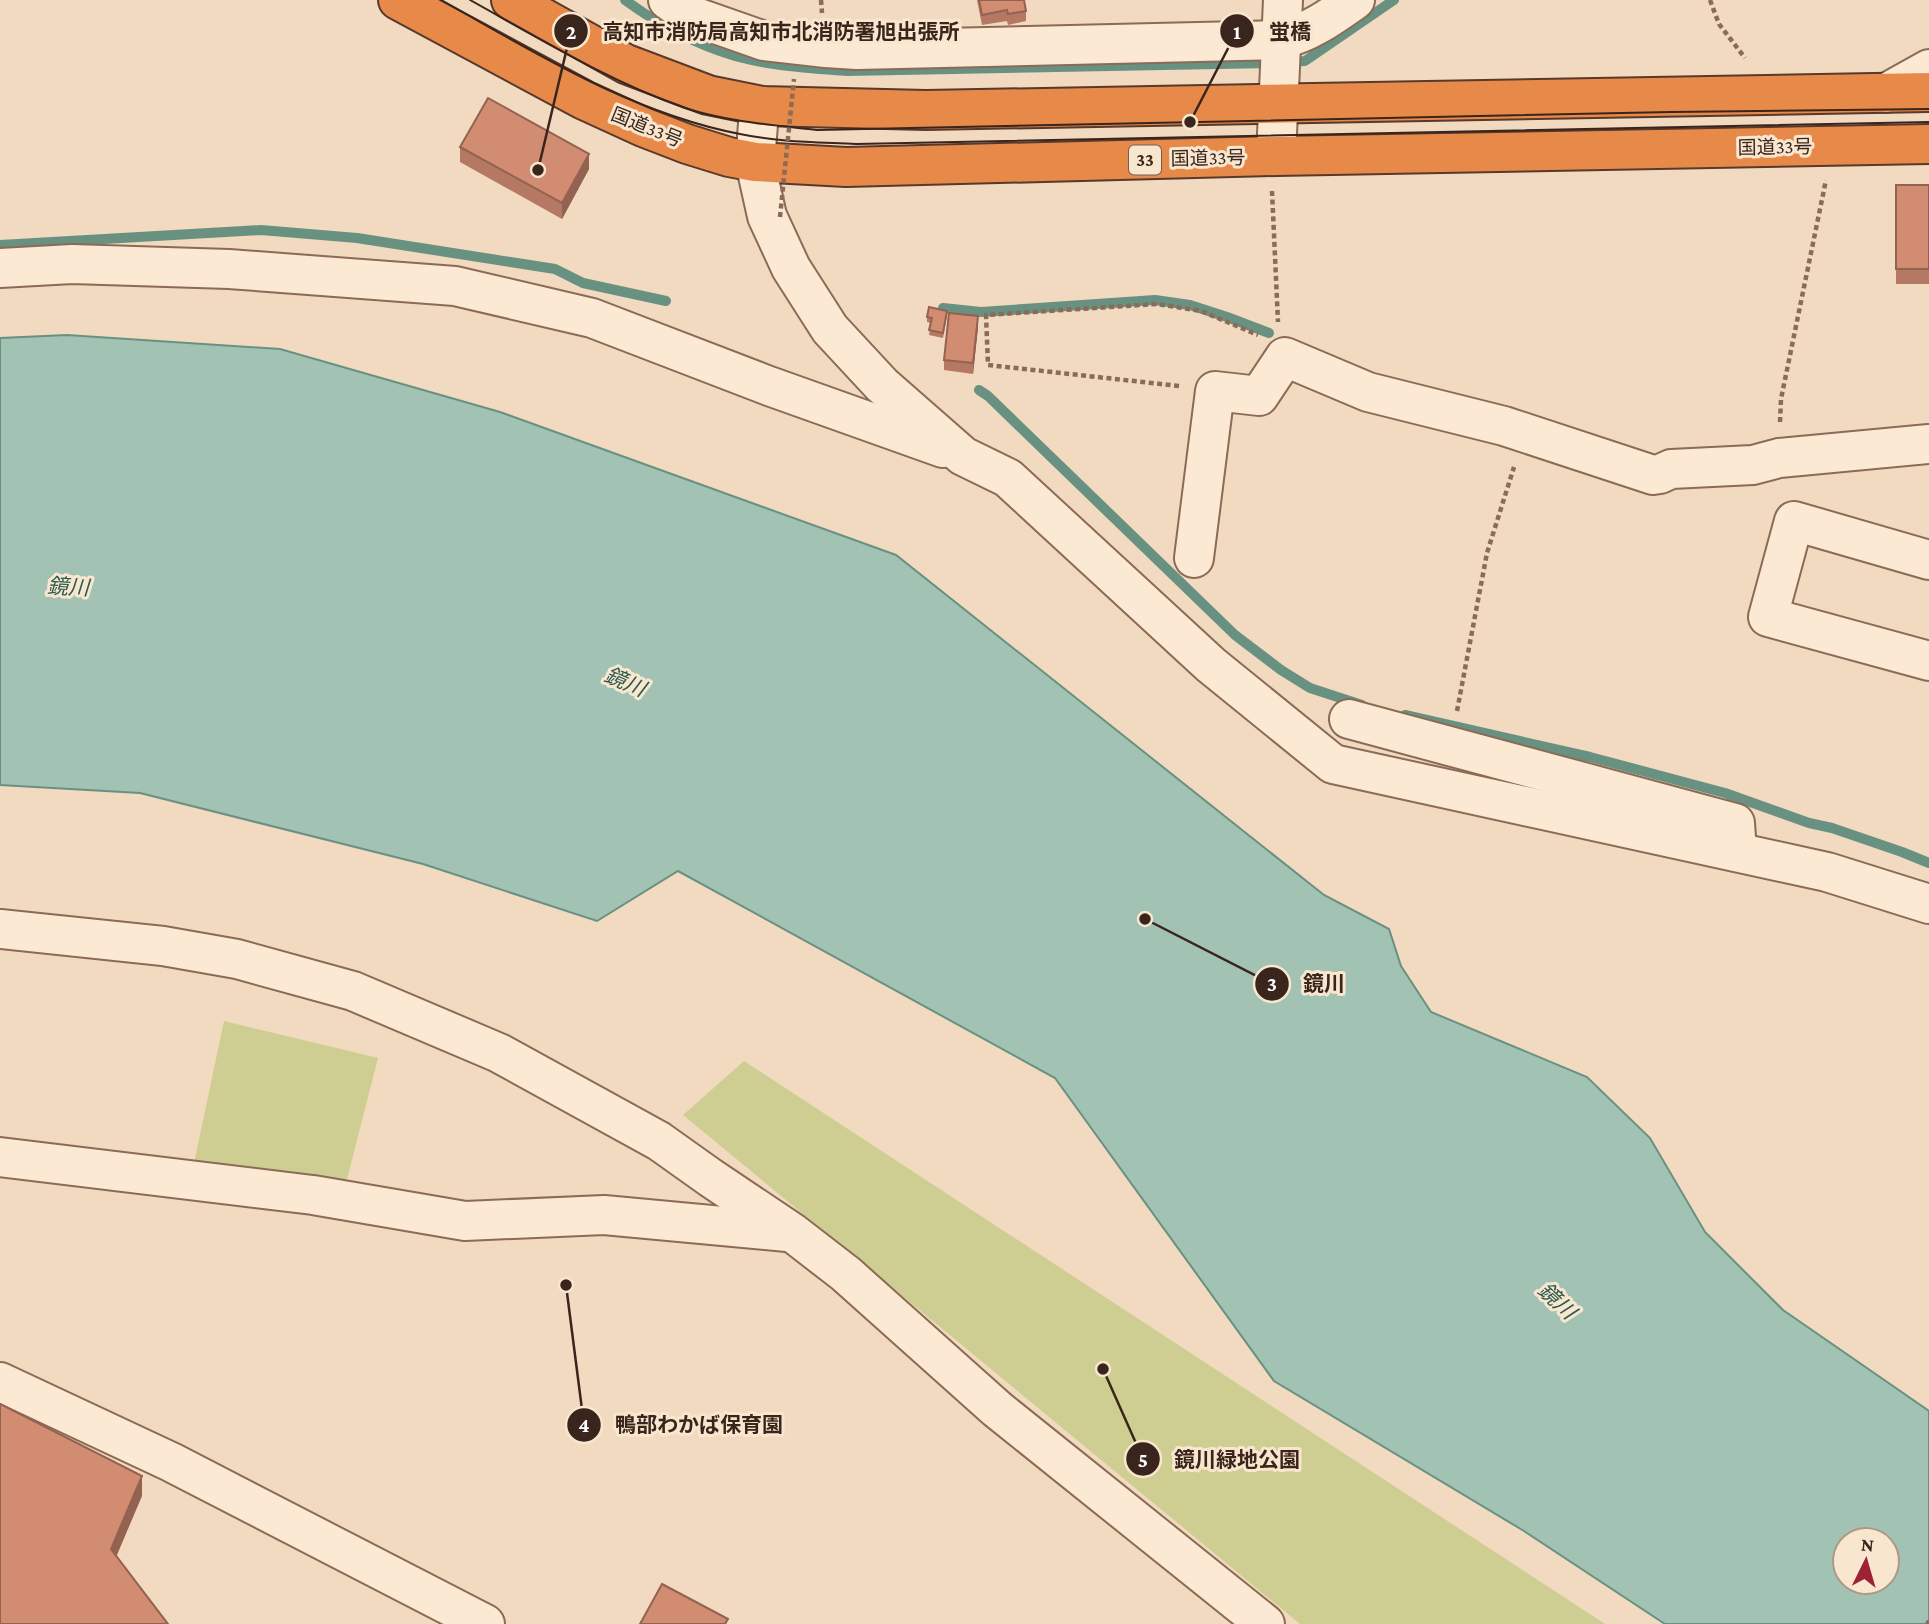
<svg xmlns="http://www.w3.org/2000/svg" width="1929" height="1624" viewBox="0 0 1929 1624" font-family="'Crimson Pro','Noto Sans JP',serif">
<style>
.green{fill:#cfce92}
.water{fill:#a2c2b4;stroke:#699181;stroke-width:2;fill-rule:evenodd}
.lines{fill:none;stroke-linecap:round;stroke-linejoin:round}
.stream{stroke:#699181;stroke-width:10}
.minor-casing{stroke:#8b6a56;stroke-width:42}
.highway-casing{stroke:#58392b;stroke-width:42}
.path{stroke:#8b6a56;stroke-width:4.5;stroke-dasharray:5 3.5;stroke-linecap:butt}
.minor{stroke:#fbe9d3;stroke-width:38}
.highway{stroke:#e78a49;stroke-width:38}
.tram{stroke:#39251c;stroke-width:2}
.path-bridge{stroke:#8b6a56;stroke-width:4.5;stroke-dasharray:5 3.5;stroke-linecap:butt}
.wall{fill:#b57862}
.shaded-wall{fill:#936250}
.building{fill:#d28c72;stroke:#936250;stroke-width:2}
.labels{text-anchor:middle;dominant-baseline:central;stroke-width:6;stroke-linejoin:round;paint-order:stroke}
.shield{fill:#f8e6cf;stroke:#725f52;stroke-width:2}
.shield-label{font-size:18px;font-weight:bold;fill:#39251c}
.street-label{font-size:19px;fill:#39251c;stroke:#f8e6cf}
.water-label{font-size:21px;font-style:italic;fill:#2a5a50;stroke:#f8e6cf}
.leader{fill:none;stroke:#39251c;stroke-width:2.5}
.callout-dot{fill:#39251c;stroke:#f8e6cf;stroke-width:2.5}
.mark-label{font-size:21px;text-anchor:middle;font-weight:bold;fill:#fff}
.callout-label{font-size:21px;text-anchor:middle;font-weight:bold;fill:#39251c;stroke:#f8e6cf;stroke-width:6;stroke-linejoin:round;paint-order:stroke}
</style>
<rect width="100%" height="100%" fill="#f1dabf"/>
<g class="green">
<polygon points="224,1021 378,1058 344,1191 194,1163"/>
<polygon points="744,1061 1605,1624 1300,1624 683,1115"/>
</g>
<path class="water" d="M67,335L280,349L500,412L896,555L1324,895L1389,929L1401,966L1431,1012L1587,1077L1650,1138L1705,1232L1783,1310L1929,1411V1624H1665L1524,1531L1274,1381L1055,1078L678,871L597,921L423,864L140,793L0,785V338ZM1845,1540H1887V1582H1845Z"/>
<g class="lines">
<g class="stream">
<path d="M625,0C659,25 695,44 735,56C770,66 811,68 847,71L1272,63"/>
<polyline points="1288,62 1305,61 1394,0"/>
<polyline points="0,245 261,230 357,238 555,269 583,283 666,301"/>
<polyline points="943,308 981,312 1155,300 1190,305 1227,317 1269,333"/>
<polyline points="979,390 988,396 1235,635 1281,670 1310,688 1362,705"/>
<polyline points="1405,715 1590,757 1725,793 1809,823 1832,828 1902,852 1929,863"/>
</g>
<g class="minor-casing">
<g id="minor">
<path d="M668,0L690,15L764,41L826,48L857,50L1280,40C1309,33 1331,17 1355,0"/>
<polyline points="1886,93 1929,69"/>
<polyline points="762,106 758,124 755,162 767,216 791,268 830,329 882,385 963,456 1008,478 1211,665 1333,764 1827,872 1929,904"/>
<polyline points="1276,156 1283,0"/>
<polyline points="0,268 72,264 229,269 455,286 592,318 769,386 943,448"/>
<polyline points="1194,558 1215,391 1259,396 1285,357 1368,392 1504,426 1653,475 1660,474 1671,469 1753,465 1779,458 1929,444"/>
<polyline points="1929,560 1794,521 1768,617 1929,661"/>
<polyline points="1349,719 1735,823 1737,852"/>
<polyline points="0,929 163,946 237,959 353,991 499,1053 659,1141 711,1178 793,1233 846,1274 997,1409 1265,1624"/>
<polyline points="0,1157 313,1195 465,1221 604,1215 787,1232"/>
<polyline points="0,1382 171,1462 485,1624"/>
</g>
</g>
<g class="highway-casing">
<g id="highway">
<polyline points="398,0 584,100 643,127 687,144 729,157 755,162 846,167 1276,156 1929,144"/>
<polyline points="511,0 626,64 708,95 762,106 926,110 1929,92"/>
</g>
</g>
<g class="path">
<polyline points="821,0 822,13"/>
<polyline points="1710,0 1719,24 1745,58"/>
<polyline points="1272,191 1278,322"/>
<polyline points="1179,386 988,365 986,315 1157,304 1201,311 1258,335"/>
<polyline points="1780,422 1781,399 1826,180"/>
<polyline points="1457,711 1487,553 1514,467"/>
<polyline points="1927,1624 1929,1621"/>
</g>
<use href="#minor" class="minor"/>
<use href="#highway" class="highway"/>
<g class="tram">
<path d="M441,0C536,53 631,113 740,134C778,142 817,142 856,144L1929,122"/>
<path d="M470,0C540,39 609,81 685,108C728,122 773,125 817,130L1671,112L1929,109"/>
</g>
<polyline class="path-bridge" points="780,217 794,79"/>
</g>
<g class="wall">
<polygon points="977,0 1024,0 1026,11 1026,21 1008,25 1007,21 982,25"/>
<polygon points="460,147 589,169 562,219 460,162"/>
<rect x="1896" y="185" width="33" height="99"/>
<polygon points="947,316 943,338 929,335 931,323 927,322 927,317"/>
<polygon points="978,327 973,374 944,370 944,360"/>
</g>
<g class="shaded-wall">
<polygon points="589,154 589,169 562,219 562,203"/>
<polygon points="978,316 978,327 973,374 973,363"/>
<polygon points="142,1476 142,1496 111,1569 111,1549"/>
</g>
<g class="building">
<polygon points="979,0 1024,0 1026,11 1008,14 1007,10 982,15"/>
<polygon points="488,98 589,154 562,203 460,147"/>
<rect x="1896" y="185" width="33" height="84"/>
<polygon points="929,307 947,311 943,333 929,330 932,318 927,317"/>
<polygon points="949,313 978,316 973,363 944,360"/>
<polygon points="0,1404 142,1476 111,1549 168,1624 0,1624"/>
<polygon points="662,1584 728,1619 725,1624 640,1624"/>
</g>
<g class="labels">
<rect class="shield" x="1129" y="145.5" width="32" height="29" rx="5"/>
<g class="shield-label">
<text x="1145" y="160">33</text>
</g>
<g class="street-label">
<text transform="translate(647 127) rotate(22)">国道33号</text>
<text transform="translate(1775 147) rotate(-1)">国道33号</text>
<text transform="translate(1208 158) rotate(-1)">国道33号</text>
</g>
<g class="water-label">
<text transform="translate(68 587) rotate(3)">鏡川</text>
<text transform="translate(625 682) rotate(23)">鏡川</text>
<text transform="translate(1557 1301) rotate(43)">鏡川</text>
</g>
</g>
<path class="leader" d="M1190 122L1237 31M538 170L571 31M1145 919L1272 984M566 1285L584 1425M1103 1369L1143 1459"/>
<g class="callout-dot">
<circle cx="1190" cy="122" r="7"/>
<circle cx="538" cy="170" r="7"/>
<circle cx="1145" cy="919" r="7"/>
<circle cx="566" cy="1285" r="7"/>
<circle cx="1103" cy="1369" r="7"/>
<circle cx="1237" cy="31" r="18"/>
<circle cx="571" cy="31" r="18"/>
<circle cx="1272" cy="984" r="18"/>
<circle cx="584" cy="1425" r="18"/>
<circle cx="1143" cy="1459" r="18"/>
</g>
<g class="mark-label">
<text x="1237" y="39">1</text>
<text x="571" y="39">2</text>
<text x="1272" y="991">3</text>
<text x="584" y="1432">4</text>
<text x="1143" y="1467">5</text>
</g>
<g class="callout-label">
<text x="1290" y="39">蛍橋</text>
<text x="781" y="39">高知市消防局高知市北消防署旭出張所</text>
<text x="1324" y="991">鏡川</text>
<text x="699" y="1432">鴨部わかば保育園</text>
<text x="1237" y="1467">鏡川緑地公園</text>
</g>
<g transform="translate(1866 1561) rotate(5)"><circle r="33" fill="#f8e6cf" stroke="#ac9987" stroke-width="2"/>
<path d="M0-5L12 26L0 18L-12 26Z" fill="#9e2235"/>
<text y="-10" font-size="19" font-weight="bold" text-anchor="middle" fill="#39251c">N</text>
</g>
</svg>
